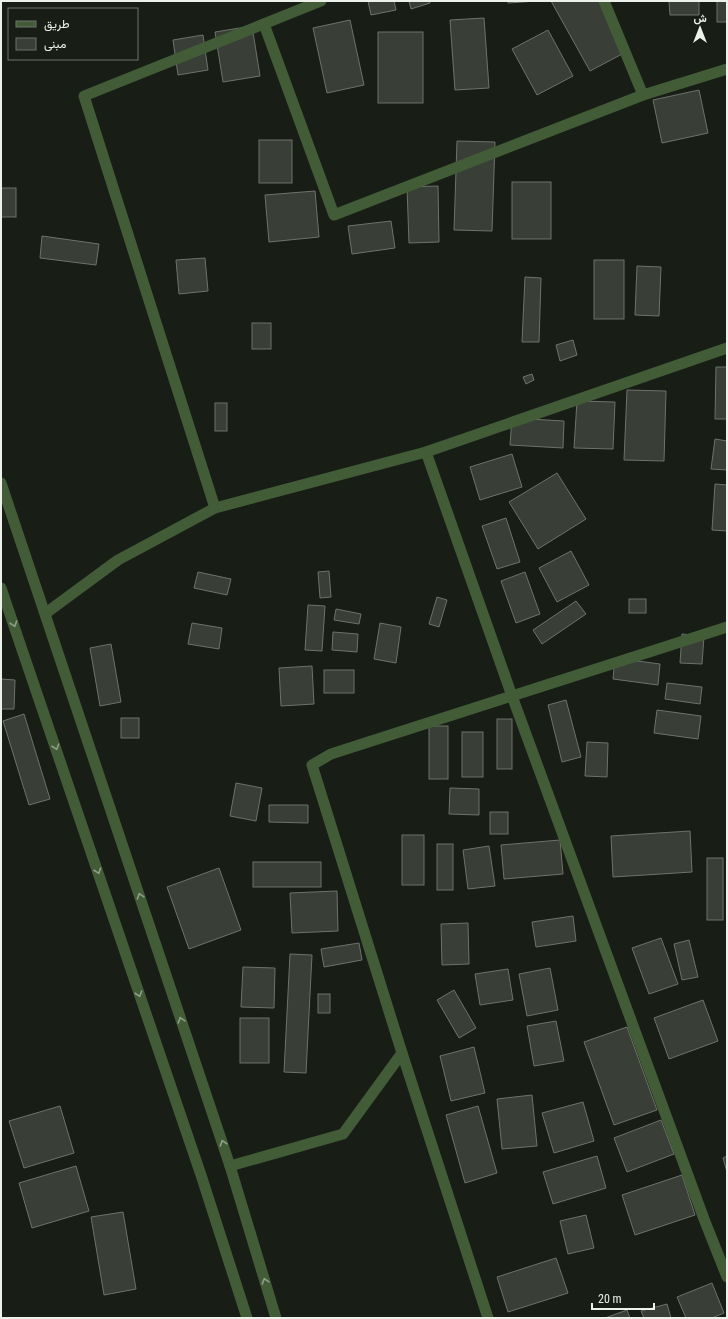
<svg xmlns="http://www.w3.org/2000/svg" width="728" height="1319" viewBox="0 0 728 1319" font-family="'Roboto Condensed',Vazirmatn,sans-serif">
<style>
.building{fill:#393f37;stroke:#6d736a}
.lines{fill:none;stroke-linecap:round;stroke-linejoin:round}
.minor{stroke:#425c37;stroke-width:11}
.tertiary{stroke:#425c37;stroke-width:11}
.oneway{stroke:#8f9f88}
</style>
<rect width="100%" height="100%" fill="#181d16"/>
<g class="building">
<polygon points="368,1 394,1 396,10 371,15"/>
<polygon points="409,1 430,1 430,3 411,9"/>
<polygon points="508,1 537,1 508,3"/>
<polygon points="551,1 599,1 626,52 590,71"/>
<polygon points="669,1 699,1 699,15 670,15"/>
<rect x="717" y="1" width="10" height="21"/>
<polygon points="484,18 489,88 455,90 450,20"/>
<polygon points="350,20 364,85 327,93 313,28"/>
<polygon points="252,26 260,76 223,82 215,32"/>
<polygon points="548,30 573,76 537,95 512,49"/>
<rect x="378" y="32" width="45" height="71"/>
<polygon points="203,35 208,70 178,75 173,40"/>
<polygon points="699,90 708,133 662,143 653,100"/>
<rect x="259" y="140" width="33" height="43"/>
<polygon points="457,141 495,142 492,231 454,230"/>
<rect x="512" y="182" width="39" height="57"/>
<polygon points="438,186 439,242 409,243 407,187"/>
<rect x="1" y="188" width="15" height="29"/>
<polygon points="315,191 319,237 269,242 265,195"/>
<polygon points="391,221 395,248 352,254 348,226"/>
<polygon points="42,236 99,244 96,265 40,258"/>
<polygon points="205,258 208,291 179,294 176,260"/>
<rect x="594" y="260" width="30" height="59"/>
<polygon points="637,266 661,267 659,316 635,315"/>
<polygon points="525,277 541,278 539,342 522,342"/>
<rect x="252" y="323" width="19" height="26"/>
<polygon points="573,340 577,355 560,361 556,345"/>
<polygon points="716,367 727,367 727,419 715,419"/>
<polygon points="532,374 534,380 526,384 523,377"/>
<polygon points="627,390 666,391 664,461 624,460"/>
<polygon points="577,401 615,402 613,449 574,448"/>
<rect x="215" y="403" width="12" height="28"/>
<polygon points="512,418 564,421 563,448 510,445"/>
<polygon points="715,439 727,441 727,470 711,469"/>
<polygon points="512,454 522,487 480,500 470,467"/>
<polygon points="557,473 586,519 538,549 509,502"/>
<polygon points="715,484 727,485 727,531 712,530"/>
<polygon points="506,518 520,562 497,569 482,526"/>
<polygon points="571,551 589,585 557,602 539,568"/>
<polygon points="329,571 331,597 320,598 318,572"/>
<polygon points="198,572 231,579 227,595 194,588"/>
<polygon points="525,572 540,614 516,623 501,581"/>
<polygon points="437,597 447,600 439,627 429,624"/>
<rect x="629" y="599" width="17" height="14"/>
<polygon points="576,601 586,614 542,644 533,630"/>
<polygon points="308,605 325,606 322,651 305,650"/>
<polygon points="336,609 361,614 359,624 334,620"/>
<polygon points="192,623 222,628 219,649 188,644"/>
<polygon points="380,623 401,627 396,663 374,659"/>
<polygon points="333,632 358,634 357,652 332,650"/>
<polygon points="682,634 704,636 702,664 680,663"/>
<polygon points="111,644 121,702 100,706 90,648"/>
<polygon points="615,658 660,664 658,685 613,679"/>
<polygon points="312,666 314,704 281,706 279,668"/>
<rect x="324" y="670" width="30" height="23"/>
<polygon points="1,679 15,680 14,709 1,709"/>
<polygon points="667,683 702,687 700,704 665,699"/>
<polygon points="566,700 581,757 562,762 548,705"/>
<polygon points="657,710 701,716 698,739 654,733"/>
<polygon points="24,714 50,799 29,805 3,721"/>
<rect x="121" y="718" width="18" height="20"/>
<rect x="497" y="719" width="15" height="50"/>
<rect x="429" y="726" width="19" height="53"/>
<rect x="462" y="732" width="21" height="45"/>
<polygon points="587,742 608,743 607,777 585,776"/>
<polygon points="236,783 262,788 256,821 230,816"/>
<polygon points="450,788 479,789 479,815 449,814"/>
<polygon points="269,805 308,805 308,823 269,822"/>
<rect x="490" y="812" width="18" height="22"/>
<polygon points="690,831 692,872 613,877 611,836"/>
<rect x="402" y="835" width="22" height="50"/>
<polygon points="560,840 563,874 504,879 501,845"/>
<rect x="437" y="844" width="16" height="46"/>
<polygon points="489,846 495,886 468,889 463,850"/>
<rect x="707" y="858" width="16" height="62"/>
<rect x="253" y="862" width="68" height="25"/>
<polygon points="219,868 241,930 189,949 167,887"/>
<polygon points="337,891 338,931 292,933 290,893"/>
<polygon points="573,916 576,941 536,947 532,922"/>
<polygon points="468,923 469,964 442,965 441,924"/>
<polygon points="661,938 678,984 649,994 632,948"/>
<polygon points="689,940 698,977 682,980 674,944"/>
<polygon points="359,943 362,960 324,967 321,949"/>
<polygon points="290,954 312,955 306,1073 284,1072"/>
<polygon points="243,967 275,968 274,1008 241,1007"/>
<polygon points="550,968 558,1010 527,1016 519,974"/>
<polygon points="508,969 513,1000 480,1005 475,974"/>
<polygon points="454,990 476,1028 459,1038 437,1000"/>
<rect x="318" y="994" width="12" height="19"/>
<polygon points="703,1000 718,1041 669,1059 654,1018"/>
<rect x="240" y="1018" width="29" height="45"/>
<polygon points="556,1021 564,1061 534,1066 527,1026"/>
<polygon points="627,1027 657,1110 614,1125 584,1042"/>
<polygon points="474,1047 485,1093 451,1101 440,1056"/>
<polygon points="532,1095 537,1146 502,1149 497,1099"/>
<polygon points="583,1102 594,1141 554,1153 542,1113"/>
<polygon points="60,1106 74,1153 24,1168 9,1121"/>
<polygon points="478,1106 497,1173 465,1183 446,1115"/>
<polygon points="661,1120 674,1154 627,1172 614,1138"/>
<polygon points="597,1156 606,1188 553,1204 543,1172"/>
<polygon points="727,1156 727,1172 723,1158"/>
<polygon points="76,1166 89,1211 32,1228 19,1183"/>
<polygon points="682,1175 695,1215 635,1235 622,1195"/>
<polygon points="123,1212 136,1289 104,1295 91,1217"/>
<polygon points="586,1215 594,1248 568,1254 560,1221"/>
<polygon points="556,1258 568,1293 508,1312 497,1277"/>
<polygon points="712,1283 724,1313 712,1318 686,1318 677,1297"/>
<polygon points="667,1304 671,1318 644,1318 641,1311"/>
<polygon points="627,1310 630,1318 605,1318"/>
</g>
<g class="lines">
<g class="minor">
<polyline points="604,1 643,95"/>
<polyline points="264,24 334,215 643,95 727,69"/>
<polyline points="426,452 512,696 704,1219 727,1277"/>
<polyline points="215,508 84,96 321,1"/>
<polyline points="46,613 118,560 215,508 426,452 727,348"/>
<polyline points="230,1166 343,1134 402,1053"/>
<polyline points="488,1318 402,1053 312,765 331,754 727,627"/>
</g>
<g class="tertiary">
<polyline points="1,483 230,1166 276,1318"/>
<polyline points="1,588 201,1175 247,1318"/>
</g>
</g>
<defs><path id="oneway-chevron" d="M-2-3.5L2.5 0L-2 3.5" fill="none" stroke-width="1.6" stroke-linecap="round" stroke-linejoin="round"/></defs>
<g class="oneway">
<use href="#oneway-chevron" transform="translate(14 624) rotate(71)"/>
<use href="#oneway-chevron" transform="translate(56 747) rotate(71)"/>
<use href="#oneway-chevron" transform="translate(98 871) rotate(71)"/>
<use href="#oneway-chevron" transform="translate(140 896) rotate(-108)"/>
<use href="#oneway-chevron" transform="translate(139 994) rotate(71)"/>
<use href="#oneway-chevron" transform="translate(181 1020) rotate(-108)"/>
<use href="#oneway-chevron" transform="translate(223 1143) rotate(-108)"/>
<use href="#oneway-chevron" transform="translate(265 1281) rotate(-107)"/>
</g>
<rect width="728" height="1319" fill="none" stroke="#edf1ec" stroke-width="4"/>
<rect x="8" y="8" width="130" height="52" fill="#181d16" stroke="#6d726c"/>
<rect x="16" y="21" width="20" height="6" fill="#425c37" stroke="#6d726c"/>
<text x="44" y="28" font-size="12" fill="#edf1ec">طريق</text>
<rect x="16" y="38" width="20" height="12" fill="#393f37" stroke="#6d726c"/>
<text x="44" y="48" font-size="12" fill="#edf1ec">مبنى</text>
<g transform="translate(700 28)" stroke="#181d16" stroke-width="3" paint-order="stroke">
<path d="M0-3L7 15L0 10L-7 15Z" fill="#edf1ec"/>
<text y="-6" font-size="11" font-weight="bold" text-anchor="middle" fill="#edf1ec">ش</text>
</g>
<path d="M592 1303v6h62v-6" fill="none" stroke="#edf1ec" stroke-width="2"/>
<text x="598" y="1303" font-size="12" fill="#edf1ec" stroke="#181d16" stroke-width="3" paint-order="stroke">20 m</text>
</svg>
